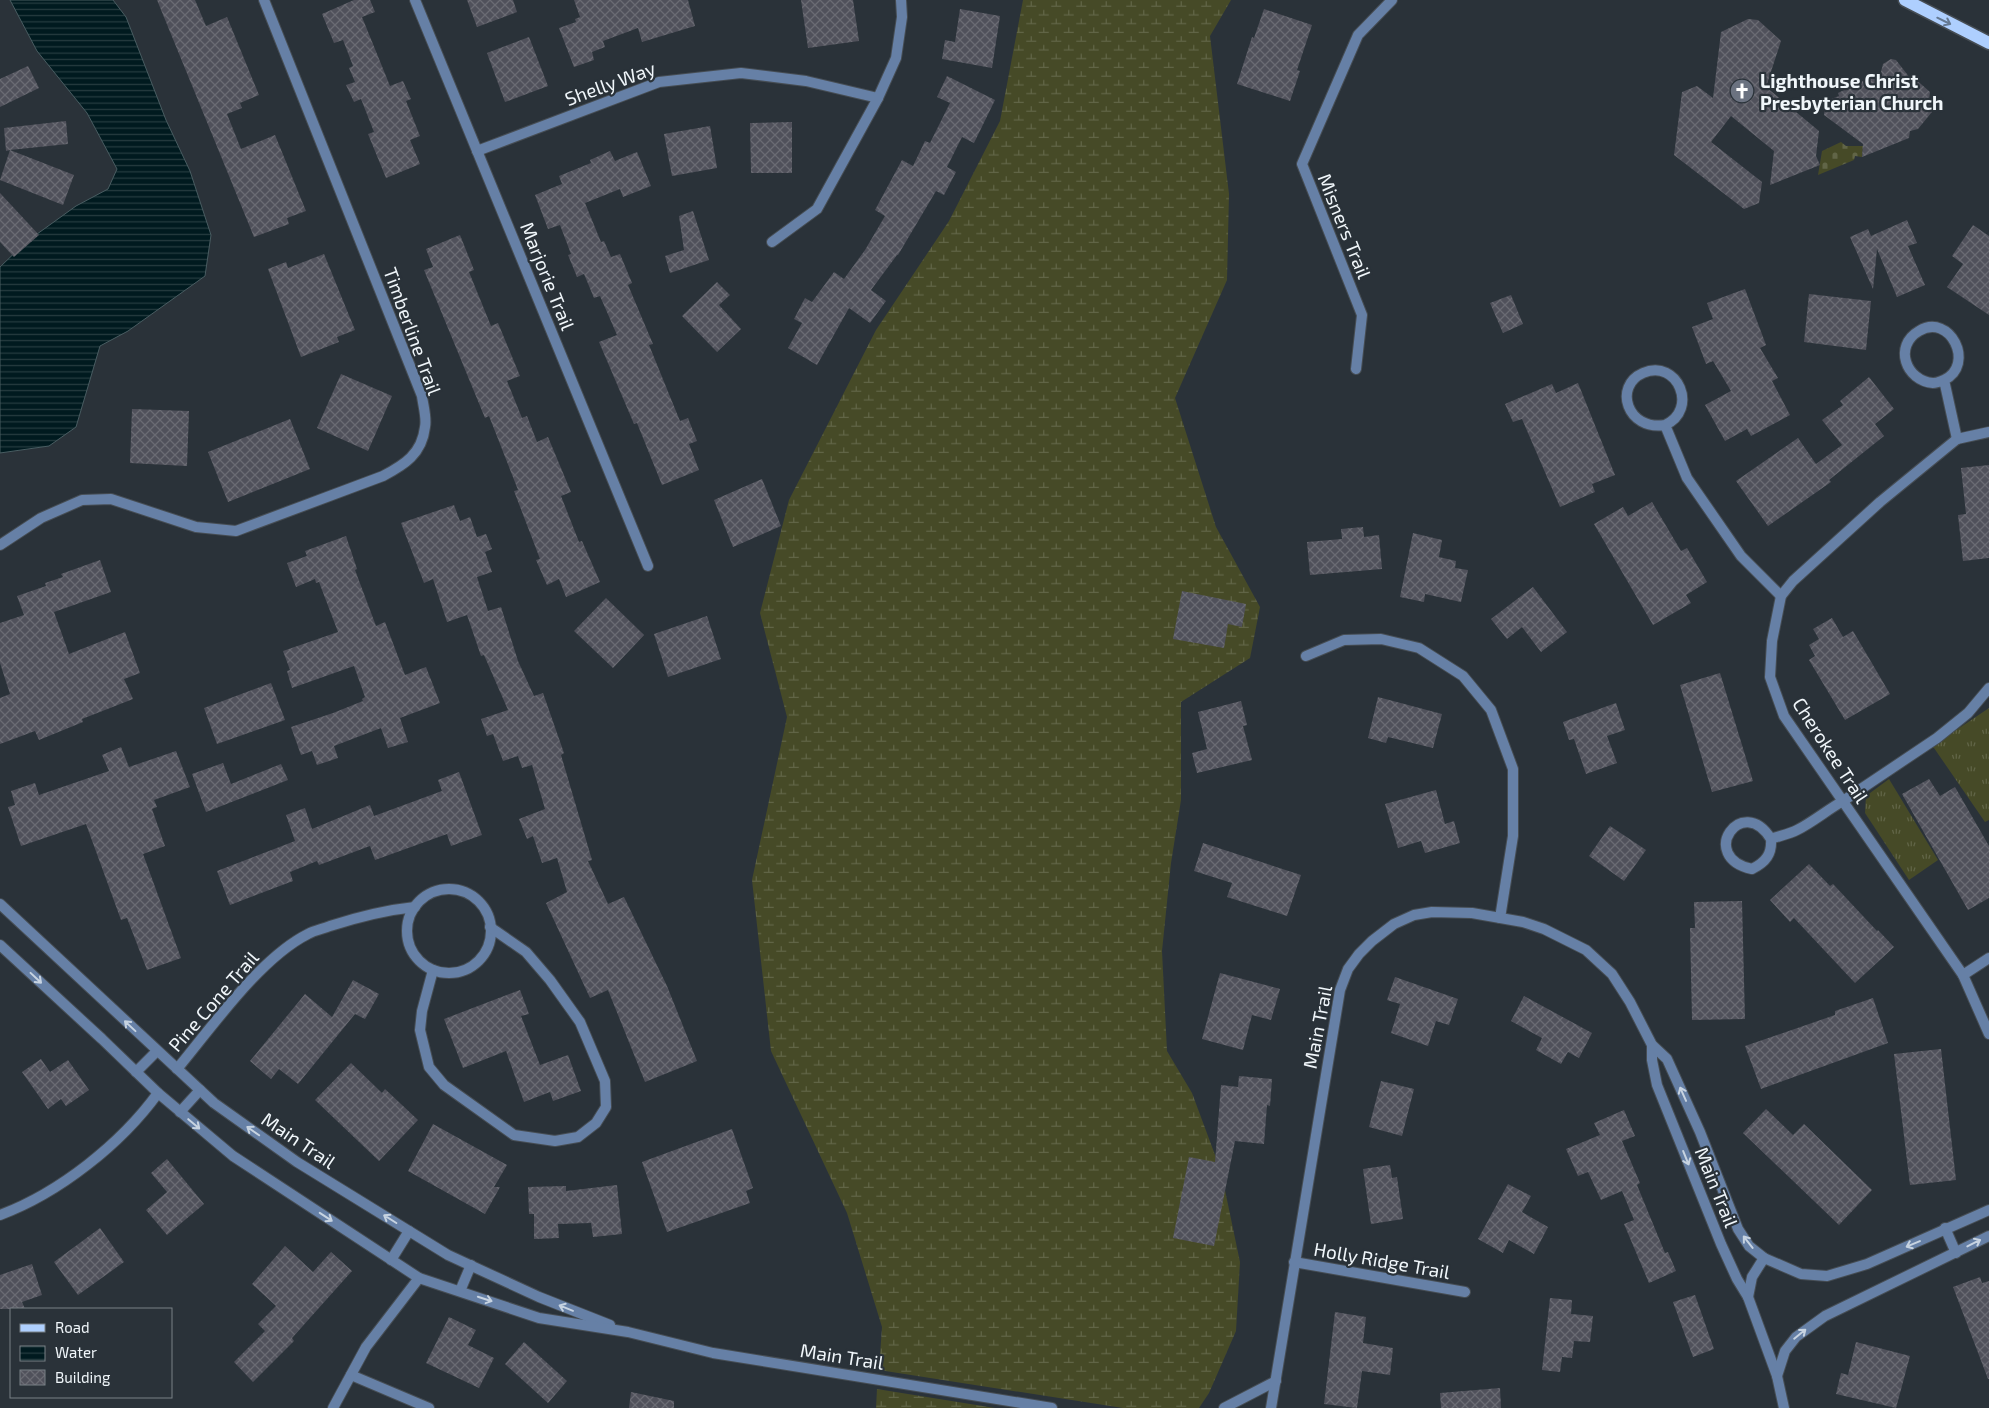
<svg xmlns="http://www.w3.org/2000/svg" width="1989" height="1408" viewBox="0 0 1989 1408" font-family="'Exo 2',sans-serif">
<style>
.grass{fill:url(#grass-tufts)}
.wetland{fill:url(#wetland-marsh)}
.cemetery{fill:url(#cemetery-stones)}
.water{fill:url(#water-rules);stroke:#485c61}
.building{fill:url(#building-cross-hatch)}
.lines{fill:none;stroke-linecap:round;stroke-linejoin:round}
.minor-casing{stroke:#464d54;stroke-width:12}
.primary-casing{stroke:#464d54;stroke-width:15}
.minor{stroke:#6680a6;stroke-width:10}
.primary{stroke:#aecffe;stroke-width:12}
.oneway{stroke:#657992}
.oneway2{stroke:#c7d3e1}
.labels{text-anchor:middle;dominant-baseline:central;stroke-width:4.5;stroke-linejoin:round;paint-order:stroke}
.poi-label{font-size:19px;font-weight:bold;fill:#f0f6fa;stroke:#2a3239;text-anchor:start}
.street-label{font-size:19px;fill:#f0f6fa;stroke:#2a3239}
</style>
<defs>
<pattern id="grass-tufts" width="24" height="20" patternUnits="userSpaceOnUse" patternTransform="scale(1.25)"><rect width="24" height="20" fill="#464a27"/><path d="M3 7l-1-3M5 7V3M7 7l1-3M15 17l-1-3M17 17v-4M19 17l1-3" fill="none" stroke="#616547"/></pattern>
<pattern id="wetland-marsh" width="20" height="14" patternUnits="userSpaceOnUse" patternTransform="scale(1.25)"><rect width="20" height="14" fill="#464a27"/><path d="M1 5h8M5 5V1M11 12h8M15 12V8" fill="none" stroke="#616547"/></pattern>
<pattern id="cemetery-stones" width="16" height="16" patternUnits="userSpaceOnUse" patternTransform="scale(1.25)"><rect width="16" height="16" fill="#464a27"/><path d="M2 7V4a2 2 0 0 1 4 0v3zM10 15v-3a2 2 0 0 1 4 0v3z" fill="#616547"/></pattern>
<pattern id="water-rules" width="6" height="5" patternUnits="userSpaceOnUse" patternTransform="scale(1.25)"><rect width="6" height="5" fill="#001a1f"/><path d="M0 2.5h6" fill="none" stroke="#263c40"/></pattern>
<pattern id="building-cross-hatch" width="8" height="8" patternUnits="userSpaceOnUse" patternTransform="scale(1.25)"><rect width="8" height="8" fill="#50515b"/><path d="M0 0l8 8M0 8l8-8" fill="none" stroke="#6a6b73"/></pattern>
</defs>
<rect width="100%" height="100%" fill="#2a3239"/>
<g class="grass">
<polygon points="1989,708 1989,820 1985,822 1934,748 1931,747"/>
<polygon points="1889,779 1938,860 1909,880 1865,813 1866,796"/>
</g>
<g class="wetland">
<polygon points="1023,0 1231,0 1210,36 1229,194 1227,280 1175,398 1216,527 1260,607 1250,658 1181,702 1181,800 1171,863 1162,951 1167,1051 1192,1093 1221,1171 1240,1262 1236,1331 1209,1393 1199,1408 1123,1408 879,1370 882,1327 847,1213 771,1051 752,880 787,717 760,613 789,500 876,330 949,221 1000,121"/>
<polygon points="877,1389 995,1408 876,1408"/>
</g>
<polygon class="cemetery" points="1841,142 1846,146 1863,146 1862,157 1855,156 1854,160 1818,175 1822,151"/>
<polygon class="water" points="10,0 113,0 126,17 166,120 190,171 211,235 205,276 128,331 100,346 76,427 49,446 0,453 0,267 26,242 76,206 108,189 117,169 87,113 37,51"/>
<g class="building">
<polygon points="157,0 195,0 206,26 227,17 259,95 240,103 242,108 227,114 241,149 275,135 306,211 287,218 289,224 254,237"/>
<polygon points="354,0 370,0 375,12 362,17 390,86 403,81 411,99 406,101 420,136 410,140 420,164 386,178 368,134 374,132 361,99 354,102 346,85 355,82 349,68 353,66 343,40 334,43 322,14"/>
<polygon points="467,0 513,0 517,12 477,27"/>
<polygon points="574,0 688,0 695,26 642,42 638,28 603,41 605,47 592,52 594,60 574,67 559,28 576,22 575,19 580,17"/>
<polygon points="801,0 853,0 859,41 808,48"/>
<polygon points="960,9 1000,16 992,68 942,59 945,40 955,42"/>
<polygon points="1264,9 1312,25 1297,70 1300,71 1290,101 1237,84 1252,37 1254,38"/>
<polygon points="1748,19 1758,20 1781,41 1766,87 1819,131 1816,156 1820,165 1770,185 1774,151 1731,116 1711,142 1762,182 1759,203 1744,209 1674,155 1682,92 1697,86 1713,98 1721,32"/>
<polygon points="529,37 548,86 505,102 487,53"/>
<polygon points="1891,59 1896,60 1910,78 1913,77 1930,92 1929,100 1936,107 1918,129 1910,131 1909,138 1862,157 1863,144 1824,115 1826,101 1839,96 1838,93 1881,72 1883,64"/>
<polygon points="28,66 39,88 0,107 0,79"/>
<polygon points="947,76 995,100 974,143 962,137 947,167 956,172 944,195 936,191 898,255 897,255 871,290 886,301 870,323 849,308 817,365 788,348 802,323 794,319 805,298 812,302 834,272 844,279 865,250 885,216 875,210 902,160 913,166 925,141 930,143 950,103 937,97"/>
<polygon points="66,121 68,144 10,150 74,175 63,205 0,180 10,150 6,151 4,128"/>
<polygon points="792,122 792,173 751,173 750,123"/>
<polygon points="710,126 717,168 672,176 664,134"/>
<polygon points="610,151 615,161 637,152 651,186 623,197 620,189 585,203 601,242 604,241 611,257 620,254 632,283 628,285 653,344 649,345 680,421 688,418 697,441 689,444 699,470 662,485 637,423 634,424 599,342 617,335 600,296 594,298 584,274 577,277 568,255 571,254 560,225 548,229 535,195 562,184 559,176 591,163 590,160"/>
<polygon points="0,193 39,235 14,257 0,242"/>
<polygon points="693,211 709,260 670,273 665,256 684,250 679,216"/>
<polygon points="1907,220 1917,243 1908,246 1925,285 1897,297 1877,249 1873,289 1850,237 1868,229 1871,236"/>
<polygon points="1973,225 1989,236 1989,315 1947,287 1963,264 1952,256"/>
<polygon points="460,235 474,270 469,272 491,326 498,323 520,376 507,381 522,418 527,416 537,442 548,437 571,492 561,496 579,542 582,541 600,582 566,597 559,579 547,585 536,560 540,559 514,491 518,490 489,416 485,418 424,270 433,267 426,249"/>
<polygon points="324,254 355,330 337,337 339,342 301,357 268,269 286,262 288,268"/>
<polygon points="717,282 730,295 719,305 741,329 717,352 682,316"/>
<polygon points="1745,289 1766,345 1760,348 1778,378 1772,381 1790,415 1751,436 1747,429 1725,441 1705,405 1731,391 1713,361 1706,364 1692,327 1713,319 1707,303"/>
<polygon points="1809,294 1871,301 1866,350 1804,342"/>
<polygon points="1511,295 1523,324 1503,333 1490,303"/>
<polygon points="341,374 392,396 368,451 317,428"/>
<polygon points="1869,377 1894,409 1875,424 1884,436 1829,480 1831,482 1768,526 1736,481 1798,438 1816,464 1842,445 1822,420 1843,405 1840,401"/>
<polygon points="1578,383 1615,475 1592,484 1595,492 1560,507 1522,419 1513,422 1505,404 1552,384 1556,393"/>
<polygon points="132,409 189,411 187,466 130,463"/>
<polygon points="290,419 310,469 228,502 208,452"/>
<polygon points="1989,465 1989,558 1963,561 1958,515 1966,514 1961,468"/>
<polygon points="762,479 781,526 733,547 714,500"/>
<polygon points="1652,502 1681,551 1687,548 1707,582 1686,595 1691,603 1653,625 1594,524 1623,507 1628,516"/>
<polygon points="454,505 460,521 470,517 477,537 486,534 492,549 485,552 492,572 477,577 488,611 501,607 518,661 534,696 543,693 564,753 561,755 592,860 588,861 608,904 624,897 667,986 697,1061 645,1082 608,990 590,998 546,903 567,892 557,858 542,863 533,836 527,839 519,819 545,809 532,765 522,768 518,756 503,761 493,734 487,736 481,719 508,710 484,655 481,656 467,615 447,622 433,579 424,583 401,523"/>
<polygon points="1363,527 1364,537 1379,535 1382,569 1310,575 1307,542 1342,539 1341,529"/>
<polygon points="1413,533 1442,540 1439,557 1456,561 1455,568 1468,570 1461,602 1425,594 1424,602 1400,597"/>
<polygon points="346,536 357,569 355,570 376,626 385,622 405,675 426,667 440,703 400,718 408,742 388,748 381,728 334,746 338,758 317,765 312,751 301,755 291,727 333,713 363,701 362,699 365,697 354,666 292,688 287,671 290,670 283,651 338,632 319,582 316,583 315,579 296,587 287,563 307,556 305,551"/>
<polygon points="100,560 111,592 54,612 69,654 125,632 140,673 124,679 133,699 82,719 83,722 39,740 35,731 0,744 0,698 10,694 0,663 0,623 24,615 17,596 46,586 45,583 63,577 61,574"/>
<polygon points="1533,587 1567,632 1541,652 1522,627 1507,639 1491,619"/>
<polygon points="1182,591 1246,604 1242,627 1228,624 1224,648 1173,639"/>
<polygon points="606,598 644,635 613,668 574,631"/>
<polygon points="707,616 721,659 668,677 654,634"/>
<polygon points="1832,618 1843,637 1853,631 1890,694 1845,720 1809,660 1815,656 1809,645 1819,639 1813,629"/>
<polygon points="1720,673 1753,781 1712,792 1680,685"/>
<polygon points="271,683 285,720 217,744 204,708"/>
<polygon points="1378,697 1442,714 1433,748 1388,737 1386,743 1368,738"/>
<polygon points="1241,701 1247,725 1243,726 1252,760 1197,773 1192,753 1207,749 1198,712"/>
<polygon points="1616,703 1625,730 1607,736 1617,763 1586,774 1574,739 1569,740 1563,722"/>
<polygon points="121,747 129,767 176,751 190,787 154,800 157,807 152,809 165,846 143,854 181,958 147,970 127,918 121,920 86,824 21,846 8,807 15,805 11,791 35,783 39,795 109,771 102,755"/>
<polygon points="223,763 231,784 281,764 288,780 206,812 192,774"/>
<polygon points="459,772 482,835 451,846 447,834 375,860 370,846 319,865 317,861 290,872 293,881 230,905 217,871 295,841 286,815 305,808 312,829 370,805 374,816 442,791 438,780"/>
<polygon points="1929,779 1940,796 1955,787 1989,846 1989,898 1968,910 1902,794"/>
<polygon points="1436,790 1445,824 1454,821 1460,843 1425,853 1421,841 1398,848 1385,804"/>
<polygon points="1610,826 1646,850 1624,881 1589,856"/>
<polygon points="1203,843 1301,875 1287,916 1227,897 1232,883 1194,871"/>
<polygon points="1809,864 1830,886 1833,884 1877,931 1878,930 1894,947 1855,983 1794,918 1790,922 1770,900"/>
<polygon points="1742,901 1745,1019 1692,1020 1690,928 1695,928 1694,902"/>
<polygon points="1220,973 1280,989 1271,1020 1252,1015 1243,1050 1202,1039"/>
<polygon points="1395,977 1458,999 1449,1025 1436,1021 1428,1046 1391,1033 1400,1004 1387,1000"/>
<polygon points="353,980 379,994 365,1019 355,1014 298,1084 279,1069 271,1079 250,1061 305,994 332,1017"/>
<polygon points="520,990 529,1014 521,1016 540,1065 568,1055 581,1091 553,1101 550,1092 524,1102 506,1051 463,1068 444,1019"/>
<polygon points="1524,996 1592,1033 1579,1058 1568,1052 1561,1064 1536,1050 1542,1038 1511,1021"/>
<polygon points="1873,998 1888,1043 1761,1089 1745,1046 1835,1015 1835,1011"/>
<polygon points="1941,1049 1956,1180 1910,1185 1894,1054"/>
<polygon points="41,1059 50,1072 68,1060 89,1090 66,1106 61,1099 48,1109 22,1072"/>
<polygon points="351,1063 382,1093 385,1089 418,1120 379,1161 315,1100"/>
<polygon points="1239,1076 1272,1079 1270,1106 1267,1105 1264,1144 1235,1141 1214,1246 1173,1238 1189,1157 1215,1162 1221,1085 1238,1087"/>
<polygon points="1381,1081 1414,1089 1402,1136 1369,1127"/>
<polygon points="1766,1109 1793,1135 1804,1124 1872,1190 1839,1225 1743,1133"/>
<polygon points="1624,1110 1635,1136 1622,1141 1640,1183 1637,1185 1665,1253 1668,1252 1676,1271 1649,1283 1624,1224 1634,1220 1622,1191 1601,1200 1588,1172 1578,1176 1566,1149 1600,1135 1594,1123"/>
<polygon points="433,1124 507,1165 494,1187 500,1187 485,1214 408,1171"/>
<polygon points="732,1129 753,1188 746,1191 750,1203 667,1232 642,1162"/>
<polygon points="167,1159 204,1204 167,1235 146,1210 167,1192 151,1173"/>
<polygon points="1390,1165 1392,1178 1397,1177 1403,1219 1371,1224 1363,1169"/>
<polygon points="1508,1184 1531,1196 1522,1212 1548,1227 1534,1254 1509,1240 1503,1253 1478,1239"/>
<polygon points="617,1185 622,1234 593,1237 591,1223 558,1224 559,1238 534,1239 534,1214 529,1214 528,1187 566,1186 566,1191"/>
<polygon points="100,1228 124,1262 78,1295 54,1262"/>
<polygon points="285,1246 313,1272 331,1252 352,1271 292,1338 294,1341 253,1382 234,1362 265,1331 258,1324 276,1306 252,1284"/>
<polygon points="32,1264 42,1295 22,1302 25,1309 0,1309 0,1275"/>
<polygon points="1980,1277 1982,1283 1989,1281 1989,1379 1988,1379 1953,1287"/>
<polygon points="1695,1295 1714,1349 1693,1357 1673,1302"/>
<polygon points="1550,1298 1572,1300 1571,1314 1593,1316 1590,1342 1574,1341 1572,1358 1562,1357 1560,1372 1542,1370"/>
<polygon points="1335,1312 1366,1317 1363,1343 1393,1348 1390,1375 1362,1371 1357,1408 1324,1404"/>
<polygon points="449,1317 476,1330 468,1345 494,1358 479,1388 426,1363"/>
<polygon points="524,1342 567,1381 548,1403 505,1364"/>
<polygon points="1856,1342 1910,1356 1896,1408 1836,1394 1841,1373 1848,1375"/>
<polygon points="1500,1388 1501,1408 1441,1408 1440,1393"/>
<polygon points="631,1392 674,1401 674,1408 629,1408"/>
</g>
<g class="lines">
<g class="minor-casing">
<g id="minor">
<polyline points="415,0 648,566"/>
<polyline points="477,151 659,82 741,73 806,81 878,98"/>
<polyline points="772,242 817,209 878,98 896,58 902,17 901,0"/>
<polyline points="1356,369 1362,315 1302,164 1358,35 1392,0"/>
<path d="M1944,380C1976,365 1950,312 1919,331C1893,346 1906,381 1933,383C1937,383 1941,381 1944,380L1957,439"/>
<path d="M1665,425C1699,410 1678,358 1643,373C1613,386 1627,431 1665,425L1687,478L1741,556L1781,596"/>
<polyline points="1989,432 1957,439 1880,502 1793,581 1781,596 1772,641 1770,677 1784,716 1963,975 1989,1034"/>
<path d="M0,545L41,518L82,500L111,499L196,527L236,531L383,476C404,465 422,454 425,427C427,418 423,405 422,396L264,0"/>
<polyline points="1306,656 1344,640 1381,639 1419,648 1463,676 1491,710 1513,769 1513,836 1500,918"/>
<path d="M1771,839C1742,792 1697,857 1752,869C1766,862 1772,854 1771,839C1779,836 1789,834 1797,830C1813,822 1827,810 1843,801L1937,738L1968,713L1989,688"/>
<circle cx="449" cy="931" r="42"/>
<polyline points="0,904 214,1103 297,1162 448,1255 539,1297 610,1325"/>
<polyline points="0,945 102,1039 158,1093 233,1156 419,1278 539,1318 628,1332 713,1353 1052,1408"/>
<polyline points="433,970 422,1011 420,1030 429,1067 444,1085 514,1135 555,1141 578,1137 596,1123 606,1107 605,1081 580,1022 550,980 526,952 490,927"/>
<polyline points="1963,975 1989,958"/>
<polyline points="1652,1045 1652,1060 1657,1085 1721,1244 1737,1279 1748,1297 1777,1376 1784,1408"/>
<path d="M177,1069C212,1027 260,958 308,934C315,930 323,929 330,926C358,917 386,910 415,907"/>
<polyline points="136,1072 157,1051"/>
<polyline points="180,1112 200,1090"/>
<path d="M0,1215C59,1193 121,1144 158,1093"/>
<polyline points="1945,1228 1956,1253"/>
<polyline points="1764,1258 1801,1274 1827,1276 1867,1264 1989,1210"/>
<polyline points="391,1260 409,1231"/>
<polyline points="1294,1262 1465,1292"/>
<polyline points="460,1291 471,1265"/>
<polyline points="351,1375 429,1408"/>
<polyline points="1777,1376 1785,1351 1796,1337 1825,1316 1989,1236"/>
<polyline points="333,1408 366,1347 419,1278"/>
<polyline points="1224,1408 1276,1381"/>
<polyline points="1271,1408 1340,990 1348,969 1359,954 1372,941 1394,924 1414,915 1432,912 1472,913 1523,922 1544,929 1586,950 1612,974 1630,1002 1652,1045 1667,1059 1700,1132 1738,1229 1749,1246 1764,1258 1752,1277 1748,1297"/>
</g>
</g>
<g class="primary-casing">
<polyline id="primary" points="1905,0 1989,43"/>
</g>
<use href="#minor" class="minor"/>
<use href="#primary" class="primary"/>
</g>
<defs><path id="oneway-shaft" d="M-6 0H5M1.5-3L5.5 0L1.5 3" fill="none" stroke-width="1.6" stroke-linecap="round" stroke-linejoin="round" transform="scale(1.25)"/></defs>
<use class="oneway" href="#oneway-shaft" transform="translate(1944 21) rotate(26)"/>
<g class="oneway2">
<use href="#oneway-shaft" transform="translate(36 978) rotate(43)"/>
<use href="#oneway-shaft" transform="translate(130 1026) rotate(-137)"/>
<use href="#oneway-shaft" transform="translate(1683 1094) rotate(-114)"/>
<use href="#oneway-shaft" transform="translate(194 1124) rotate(40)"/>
<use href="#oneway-shaft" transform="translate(253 1131) rotate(-145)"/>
<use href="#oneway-shaft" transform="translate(1686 1158) rotate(68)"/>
<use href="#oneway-shaft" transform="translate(326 1217) rotate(33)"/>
<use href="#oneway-shaft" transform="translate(390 1219) rotate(-148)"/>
<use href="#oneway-shaft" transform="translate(1748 1242) rotate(-128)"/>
<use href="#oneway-shaft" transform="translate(1974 1243) rotate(-27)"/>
<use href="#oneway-shaft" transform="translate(1913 1244) rotate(157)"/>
<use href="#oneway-shaft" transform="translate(485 1299) rotate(18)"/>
<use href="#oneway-shaft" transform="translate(566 1308) rotate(-158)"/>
<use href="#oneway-shaft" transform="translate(1800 1334) rotate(-39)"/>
</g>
<defs>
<g id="church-disc" transform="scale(1.25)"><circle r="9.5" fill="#6b7280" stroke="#2a3239"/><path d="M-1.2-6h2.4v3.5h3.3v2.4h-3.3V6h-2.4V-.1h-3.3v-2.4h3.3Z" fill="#fff"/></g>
</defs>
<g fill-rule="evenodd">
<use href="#church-disc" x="1742" y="91"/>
</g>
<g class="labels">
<g class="poi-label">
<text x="1760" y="80">Lighthouse Christ<tspan x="1760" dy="22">Presbyterian Church</tspan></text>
</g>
<g class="street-label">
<text transform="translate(610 83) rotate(-20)">Shelly Way</text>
<text transform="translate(1345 226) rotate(68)">Misners Trail</text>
<text transform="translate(548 276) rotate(68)">Marjorie Trail</text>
<text transform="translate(413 331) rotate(70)">Timberline Trail</text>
<text transform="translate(1831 750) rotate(57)">Cherokee Trail</text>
<text transform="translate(213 1001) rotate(-49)">Pine Cone Trail</text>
<text transform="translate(1317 1027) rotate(-79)">Main Trail</text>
<text transform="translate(299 1140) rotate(34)">Main Trail</text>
<text transform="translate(1717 1187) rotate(68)">Main Trail</text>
<text transform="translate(1382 1260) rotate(10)">Holly Ridge Trail</text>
<text transform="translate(842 1356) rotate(9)">Main Trail</text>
</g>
</g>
<rect x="10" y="1308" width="162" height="90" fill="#2a3239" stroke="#798086"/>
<rect x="20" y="1324" width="25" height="8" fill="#aecffe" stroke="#798086"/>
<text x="55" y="1333" font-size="15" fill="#f0f6fa">Road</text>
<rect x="20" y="1346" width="25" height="15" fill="url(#water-rules)" stroke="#798086"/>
<text x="55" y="1358" font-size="15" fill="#f0f6fa">Water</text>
<rect x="20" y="1370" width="25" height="15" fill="url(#building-cross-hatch)" stroke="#798086"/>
<text x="55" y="1383" font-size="15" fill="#f0f6fa">Building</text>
</svg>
